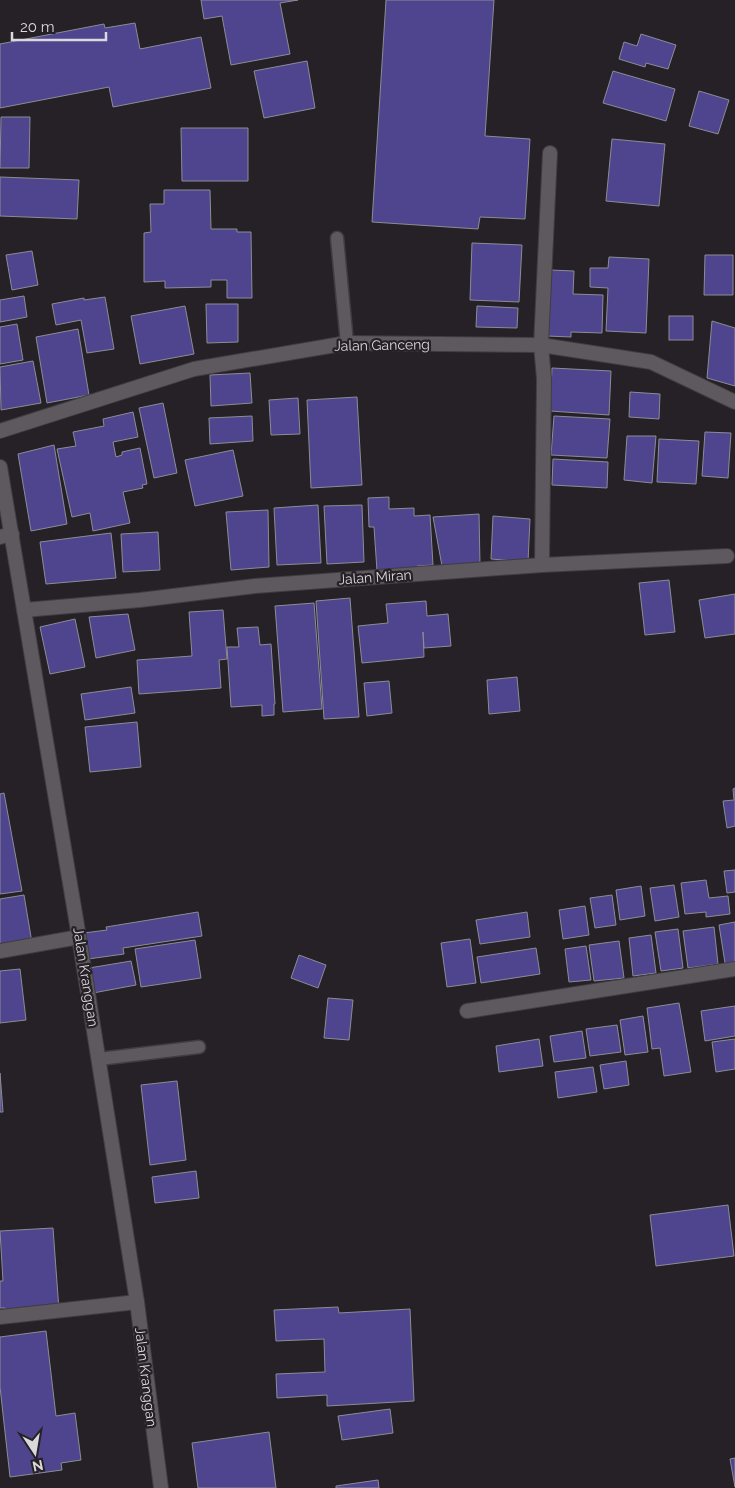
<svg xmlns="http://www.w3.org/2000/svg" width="735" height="1488" viewBox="0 0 735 1488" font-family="Raleway,sans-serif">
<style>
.building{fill:#4f458f;stroke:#8c8c94}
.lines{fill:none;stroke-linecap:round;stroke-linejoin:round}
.service-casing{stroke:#403c41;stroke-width:15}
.minor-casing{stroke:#403c41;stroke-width:16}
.tertiary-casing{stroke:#403c41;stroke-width:16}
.secondary-casing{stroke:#403c41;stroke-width:16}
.service{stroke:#5e585f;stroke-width:12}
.minor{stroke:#5e585f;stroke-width:14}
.tertiary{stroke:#5e585f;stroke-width:14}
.secondary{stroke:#5e585f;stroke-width:14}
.labels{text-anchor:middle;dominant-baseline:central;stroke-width:4.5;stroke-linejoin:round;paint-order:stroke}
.street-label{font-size:14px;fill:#dbd8dc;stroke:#262127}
</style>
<rect width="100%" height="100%" fill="#262127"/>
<g class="building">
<polygon points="201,0 298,0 280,3 290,54 231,65 222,16 204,19"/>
<polygon points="386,0 494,0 485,136 530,139 525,219 480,217 478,229 372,222"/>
<polygon points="135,23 140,49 201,37 211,88 113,107 109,87 0,108 0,44 104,24 105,28"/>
<polygon points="641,34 676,45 668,69 646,63 645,67 619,59 624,42 637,46"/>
<polygon points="307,61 315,108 264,118 254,71"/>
<polygon points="613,71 675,89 666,121 603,103"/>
<polygon points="699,91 729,100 718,134 689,126"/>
<polygon points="1,117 30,117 29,168 0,168"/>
<polygon points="181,128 248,128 248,181 182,181"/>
<polygon points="612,139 665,144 659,206 606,201"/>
<polygon points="0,177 79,180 77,219 0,216"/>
<polygon points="164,190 210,190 211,229 237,229 237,232 251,232 252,298 227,298 227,280 211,280 211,287 165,288 165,281 144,282 144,233 151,232 150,204 164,204"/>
<polygon points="472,243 522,245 519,302 470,300"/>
<polygon points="32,251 38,285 12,290 6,255"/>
<polygon points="705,255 733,255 733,295 704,295"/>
<polygon points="609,257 649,259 646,333 606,331 608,288 590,287 590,268 608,268"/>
<polygon points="550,270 574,271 573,294 603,295 602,333 571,332 571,337 547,336"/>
<polygon points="24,296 27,317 0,322 0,300"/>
<polygon points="105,297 114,349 87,353 81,320 56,325 52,304 84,298 84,300"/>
<polygon points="206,304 238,304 238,342 207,343"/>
<polygon points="185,306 194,354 140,364 131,316"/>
<polygon points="477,306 518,308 517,328 476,327"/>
<rect x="669" y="316" width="24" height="24"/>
<polygon points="712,321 735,328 735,386 707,378"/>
<polygon points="17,324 23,360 0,364 0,327"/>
<polygon points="78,329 89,395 47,403 36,337"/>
<polygon points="33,361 41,403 1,410 0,367"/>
<polygon points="552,368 611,371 609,415 550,411"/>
<polygon points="250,373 252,403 211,406 210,375"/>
<polygon points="630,392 660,394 659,419 629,417"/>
<polygon points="357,397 362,485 311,488 307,400"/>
<polygon points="298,398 300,434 271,435 269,400"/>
<polygon points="163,403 177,473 154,478 139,408"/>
<polygon points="133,412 138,437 113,442 116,457 122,455 122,452 140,448 147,484 142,485 143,488 123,492 130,523 93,531 90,513 72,517 57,449 76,446 73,432 104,426 103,419"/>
<polygon points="252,416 253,441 210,444 209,418"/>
<polygon points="554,416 610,419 607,458 551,455"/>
<polygon points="705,432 731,433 728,478 702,476"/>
<polygon points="627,436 656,436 652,483 624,480"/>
<polygon points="659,439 699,441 696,484 657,482"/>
<polygon points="54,445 67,524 31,531 18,454"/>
<polygon points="233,450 243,496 195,506 185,460"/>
<polygon points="553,459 608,462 607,488 552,485"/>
<polygon points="389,497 389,509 414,508 414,516 430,515 433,565 417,566 417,569 377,571 374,527 369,527 368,498"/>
<polygon points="318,505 321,563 277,565 274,508"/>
<polygon points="362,505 364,562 327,564 324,506"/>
<polygon points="268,510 269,567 231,570 226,512"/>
<polygon points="479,514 480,565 442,566 433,517"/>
<polygon points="493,516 530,519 528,562 491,559"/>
<polygon points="158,532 160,570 123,572 121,534"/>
<polygon points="111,533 116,578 46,584 40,542"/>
<polygon points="669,580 675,632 645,635 639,583"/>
<polygon points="735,594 735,634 705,638 699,600"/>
<polygon points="350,598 359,717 324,719 316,601"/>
<polygon points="426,601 427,616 448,614 451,646 424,648 423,632 424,657 362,663 358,626 388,623 386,604"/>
<polygon points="314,603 322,709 283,712 275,606"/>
<polygon points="223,610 227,659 219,660 221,688 139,694 137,660 192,656 189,612"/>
<polygon points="128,614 135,650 96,658 89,617"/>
<polygon points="75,619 85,667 50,674 40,627"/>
<polygon points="258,627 260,645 271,644 275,704 274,704 274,715 262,716 262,705 231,707 227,647 239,647 237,628"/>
<polygon points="517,677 520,711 489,714 487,680"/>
<polygon points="389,681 392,713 367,716 364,683"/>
<polygon points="131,687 135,713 85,720 81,694"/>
<polygon points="137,722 141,767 90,772 85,727"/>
<polygon points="735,788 735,826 727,828 723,801 734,800 733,789"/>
<polygon points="4,793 22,891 0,894 0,794"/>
<polygon points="735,870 735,892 727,893 724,871"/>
<polygon points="706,880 709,898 728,896 730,914 706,917 706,912 685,914 681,883"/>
<polygon points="674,885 679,917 655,921 650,888"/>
<polygon points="641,886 645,916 620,920 616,890"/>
<polygon points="24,895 32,943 0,949 0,899"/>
<polygon points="612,895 616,925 595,928 590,898"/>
<polygon points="585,906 589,935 563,939 559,910"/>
<polygon points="198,912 202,936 123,948 124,954 88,959 84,933 107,930 106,927"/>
<polygon points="527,912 530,937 480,944 476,920"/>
<polygon points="735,922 735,962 725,963 719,925"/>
<polygon points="714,927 718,964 688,968 683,931"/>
<polygon points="678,929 683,968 661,971 655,932"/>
<polygon points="651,935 656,973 633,976 629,938"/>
<polygon points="470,939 476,983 447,987 441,943"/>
<polygon points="195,940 201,978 141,987 135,949"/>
<polygon points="619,941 624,978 594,981 589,945"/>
<polygon points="586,946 591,980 569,982 565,949"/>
<polygon points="536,948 540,974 481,983 477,957"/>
<polygon points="299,955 326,965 318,988 291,978"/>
<polygon points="131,961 136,985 93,993 89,968"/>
<polygon points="20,969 26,1020 0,1023 0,971"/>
<polygon points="328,998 353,1000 349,1040 324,1038"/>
<polygon points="679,1003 691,1072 664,1076 660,1048 652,1049 647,1008"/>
<polygon points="735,1006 735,1036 705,1041 701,1011"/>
<polygon points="643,1016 648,1052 625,1055 620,1020"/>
<polygon points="617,1025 621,1052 590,1056 586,1029"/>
<polygon points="582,1031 586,1058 554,1062 550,1036"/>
<polygon points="539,1039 543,1066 499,1072 496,1046"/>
<polygon points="735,1039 735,1069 716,1072 712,1042"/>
<polygon points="626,1061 629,1085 604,1089 600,1065"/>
<polygon points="593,1067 597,1092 558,1098 555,1072"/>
<polygon points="0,1073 3,1112 0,1112"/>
<polygon points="177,1081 186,1160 150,1165 141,1085"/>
<polygon points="196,1171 199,1198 155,1203 152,1177"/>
<polygon points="728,1205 734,1256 656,1266 650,1215"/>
<polygon points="53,1228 59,1310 6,1314 5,1308 0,1308 0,1281 3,1281 0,1231"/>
<polygon points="338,1307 339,1313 410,1309 414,1401 327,1406 327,1395 277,1398 276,1374 325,1372 324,1339 276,1341 274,1310"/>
<polygon points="46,1331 56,1416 75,1413 81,1460 61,1463 62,1470 10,1477 0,1387 0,1337"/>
<polygon points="390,1409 393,1433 342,1440 338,1416"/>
<polygon points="269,1432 276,1488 198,1488 192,1443"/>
<polygon points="735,1458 735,1487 730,1459"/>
<polygon points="378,1480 379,1488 336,1488 336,1486"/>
</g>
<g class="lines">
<g class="service-casing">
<g id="service">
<polyline points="337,238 347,343"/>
<polyline points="99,1059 199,1047"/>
</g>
</g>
<g class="minor-casing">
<g id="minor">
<polyline points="0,537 12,534"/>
<polyline points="542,565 544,379 541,345 550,153"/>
<polyline points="24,610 140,600 255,586 542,565 727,556"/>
<polyline points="0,951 79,937"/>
<polyline points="467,1011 735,969"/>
<polyline points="0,1317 137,1302"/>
</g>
</g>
<g class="tertiary-casing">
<polyline id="tertiary" points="0,431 194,369 347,343 541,345 651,362 735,402"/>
</g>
<g class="secondary-casing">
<polyline id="secondary" points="0,467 79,937 137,1302 161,1488"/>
</g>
<use href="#service" class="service"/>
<use href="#minor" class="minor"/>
<use href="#tertiary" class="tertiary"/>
<use href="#secondary" class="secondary"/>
</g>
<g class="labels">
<g class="street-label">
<text transform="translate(382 345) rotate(-1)">Jalan Ganceng</text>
<text transform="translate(375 577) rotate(-4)">Jalan Miran</text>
<text transform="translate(86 977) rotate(81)">Jalan Kranggan</text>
<text transform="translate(146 1377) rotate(83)">Jalan Kranggan</text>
</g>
</g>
<g transform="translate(35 1453) rotate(168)" stroke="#262127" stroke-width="4" paint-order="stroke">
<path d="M0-4L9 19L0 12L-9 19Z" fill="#dbd8dc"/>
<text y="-8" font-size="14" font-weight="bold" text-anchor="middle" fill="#dbd8dc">N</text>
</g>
<path d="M12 32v8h94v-8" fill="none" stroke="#dbd8dc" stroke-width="2.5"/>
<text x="20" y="32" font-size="15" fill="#dbd8dc" stroke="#262127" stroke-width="4" paint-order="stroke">20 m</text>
</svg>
